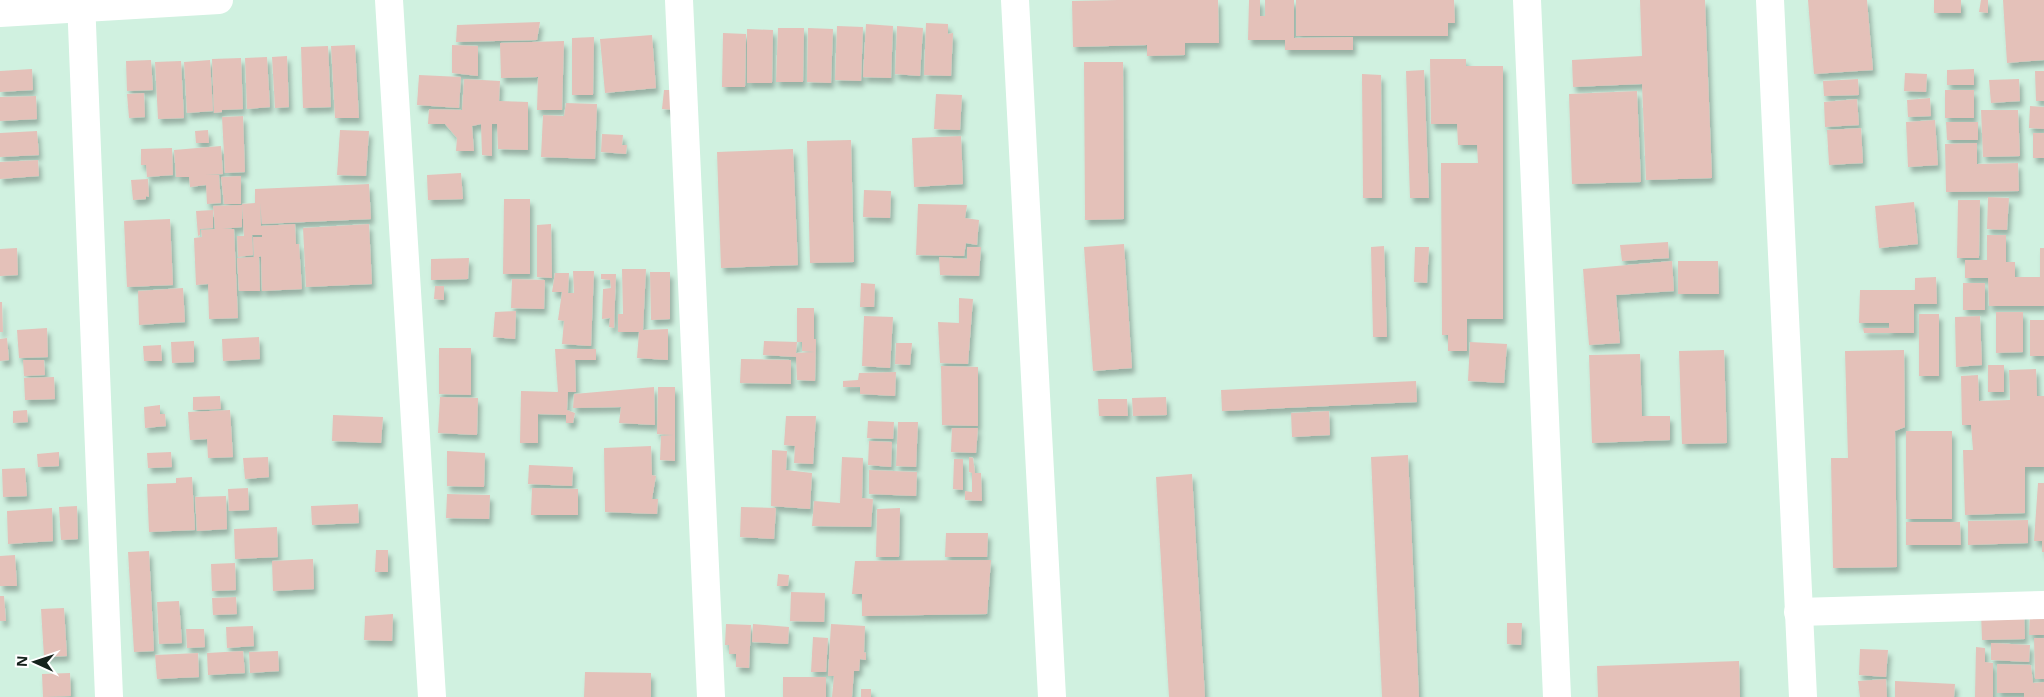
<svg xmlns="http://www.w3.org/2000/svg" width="2044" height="697" viewBox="0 0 2044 697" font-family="'Noto Sans',sans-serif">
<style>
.building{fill:#e4c1b9;filter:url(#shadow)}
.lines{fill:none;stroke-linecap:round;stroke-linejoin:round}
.street{stroke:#fff;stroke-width:28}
</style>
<defs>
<filter id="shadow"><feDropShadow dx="3" dy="5.5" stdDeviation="2.5" flood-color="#0004"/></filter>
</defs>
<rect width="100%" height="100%" fill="#d0f1e0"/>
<g class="building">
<polygon points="1118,0 1218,0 1219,43 1185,43 1185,55 1147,56 1147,45 1073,47 1072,1"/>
<polygon points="1249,0 1260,0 1260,16 1265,16 1265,0 1294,0 1294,38 1353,37 1353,50 1285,50 1285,40 1248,40"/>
<polygon points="1296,0 1454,0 1455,23 1448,23 1448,36 1296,36"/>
<polygon points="1640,0 1705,0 1712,178 1646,180 1642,84 1573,87 1572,60 1642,56"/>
<polygon points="1808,0 1867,0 1873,70 1814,74"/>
<rect x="1934" y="0" width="27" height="13"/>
<polygon points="1981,0 1988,0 1988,13 1979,12"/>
<polygon points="2003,0 2044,0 2044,60 2007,63"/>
<polygon points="540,22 537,40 456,42 457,25"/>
<polygon points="926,23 948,24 948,34 953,33 951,76 924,75"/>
<polygon points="866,24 893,26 891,78 863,77"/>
<polygon points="837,26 863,27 861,81 835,80"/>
<polygon points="897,26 923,28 920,76 895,74"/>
<polygon points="778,28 804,28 803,82 776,82"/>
<polygon points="808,28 833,29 831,83 807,82"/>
<polygon points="747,29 773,30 772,83 747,83"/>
<polygon points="723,33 746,34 745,87 722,87"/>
<polygon points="652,35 656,88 605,93 600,39"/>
<polygon points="594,37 593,95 572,95 572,38"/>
<polygon points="564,41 562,110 537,110 538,77 501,78 500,43"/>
<polygon points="355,45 359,118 335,118 331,46"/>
<polygon points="452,45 478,46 478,76 452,73"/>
<polygon points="328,46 331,107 303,108 301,47"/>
<polygon points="287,56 289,107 275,108 272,57"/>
<polygon points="267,57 270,107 247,109 245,58"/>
<polygon points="241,58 243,109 222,110 222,112 214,113 212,59"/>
<polygon points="1430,59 1466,59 1466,66 1503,66 1503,319 1467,319 1467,351 1448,351 1448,335 1442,335 1441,163 1478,163 1477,145 1458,145 1457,124 1431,124"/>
<polygon points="151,60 153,90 127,91 126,61"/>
<polygon points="210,60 213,111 187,113 184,62"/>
<polygon points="181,61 184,118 158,119 155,62"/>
<polygon points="1084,62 1123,62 1124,219 1085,220"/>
<polygon points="32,69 33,90 0,92 0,71"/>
<polygon points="1974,69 1974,85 1947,85 1947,70"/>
<polygon points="1424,70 1429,198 1410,198 1406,71"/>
<polygon points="2035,71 2044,71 2044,101 2036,101"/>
<polygon points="1905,73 1927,74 1926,92 1904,91"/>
<polygon points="1362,74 1381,75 1382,198 1363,198"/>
<polygon points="419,75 461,77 459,108 417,105"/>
<polygon points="464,79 500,81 499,101 528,102 528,150 498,149 497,124 492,124 492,156 482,155 481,124 472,126 474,151 456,151 457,138 445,124 428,124 429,109 462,110"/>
<polygon points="1858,79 1859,95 1824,96 1823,81"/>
<polygon points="2019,79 2020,101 1991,103 1989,80"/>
<polygon points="664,90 676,90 676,110 662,109"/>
<rect x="1945" y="90" width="29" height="28"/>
<polygon points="1637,91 1641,182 1572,184 1569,94"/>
<polygon points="144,93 145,117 129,118 127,94"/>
<polygon points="936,94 962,95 960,130 934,129"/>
<polygon points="36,96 37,119 0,121 0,97"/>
<polygon points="1930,98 1931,116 1908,117 1907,100"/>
<polygon points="1857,99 1859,125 1825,127 1824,102"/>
<polygon points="566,103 597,104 595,159 541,157 543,115 564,116"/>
<polygon points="2030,106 2044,107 2044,129 2029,128"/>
<polygon points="1981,110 2018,110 2020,156 1983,157"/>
<polygon points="243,116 245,172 225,173 222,117"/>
<polygon points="1935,120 1938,165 1908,167 1906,122"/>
<polygon points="1946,122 1978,122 1978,140 1947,140"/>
<polygon points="1861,128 1863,163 1829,165 1827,130"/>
<polygon points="208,130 209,143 196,143 195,131"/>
<polygon points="340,130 369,131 366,176 337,175"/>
<polygon points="37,131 39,155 0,157 0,133"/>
<rect x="2033" y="133" width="11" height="25"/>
<polygon points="602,134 623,135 622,145 627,145 626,154 601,152"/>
<polygon points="961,136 963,184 914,187 912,138"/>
<polygon points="851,140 854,262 810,263 807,141"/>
<polygon points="1977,143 1977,164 2018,163 2019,191 1946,192 1945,144"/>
<polygon points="221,146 223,174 206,175 219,175 221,203 207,204 206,185 190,187 189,177 176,177 174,150"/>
<polygon points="172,148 173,175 147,177 146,165 141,165 141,149"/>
<polygon points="793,149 798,265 721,268 717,152"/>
<polygon points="38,160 39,176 0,179 0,162"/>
<polygon points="461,173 463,199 428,200 427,175"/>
<polygon points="241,176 241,204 224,204 221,177"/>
<polygon points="148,179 149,197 146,196 146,199 133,200 131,180"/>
<polygon points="369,184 371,219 262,224 260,203 261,226 295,224 296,244 299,244 302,289 262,291 261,256 259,257 260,291 239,291 237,258 254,257 253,237 262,237 262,235 252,235 253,255 238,257 237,236 244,236 242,204 255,203 255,189"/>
<polygon points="864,190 891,191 890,218 863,217"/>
<polygon points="1988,197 2009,198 2007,230 1987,229"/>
<polygon points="504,199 530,199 530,274 503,274"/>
<polygon points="1958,200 1980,200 1979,258 1957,258"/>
<polygon points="1914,202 1918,244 1879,248 1875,206"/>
<polygon points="918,204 967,205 965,218 979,220 977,245 966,243 964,256 916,255"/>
<polygon points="242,205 242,227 222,229 234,229 238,318 209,319 208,284 196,285 194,238 202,237 201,230 215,229 213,206"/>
<polygon points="213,210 213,228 200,229 200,235 198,236 196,211"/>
<polygon points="170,219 173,285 127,287 124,221"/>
<polygon points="369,224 372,284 306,287 303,228"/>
<polygon points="551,224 552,278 537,277 537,225"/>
<polygon points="1987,235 2006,235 2006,262 2015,262 2015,277 2040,277 2040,248 2044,248 2044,306 1989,306 1988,278 1965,278 1965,260 1987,260"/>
<polygon points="1668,242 1669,258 1622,261 1620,245"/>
<polygon points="1124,244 1132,368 1093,371 1084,247"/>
<polygon points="1384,246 1387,337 1373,337 1371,247"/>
<polygon points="967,247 981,247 979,276 940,275 939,257 967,259"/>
<polygon points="1415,247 1429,247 1427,283 1414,282"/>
<polygon points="17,248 18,275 0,276 0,249"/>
<polygon points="469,258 468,279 431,280 431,259"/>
<polygon points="1672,261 1674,291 1616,295 1620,343 1589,345 1583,269"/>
<polygon points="1678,261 1718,261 1719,294 1678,294"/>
<polygon points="622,269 646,269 643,330 668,329 668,360 637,358 639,332 618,332 618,314 623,314"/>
<polygon points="573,271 594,271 591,346 562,344 564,321 558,320 562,292 552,292 555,273 569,273 568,293 574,293"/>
<polygon points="650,272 670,272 670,319 651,320"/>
<polygon points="601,274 616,274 614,328 609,327 610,318 602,319 603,289 611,288 610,280 601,279"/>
<polygon points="1936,277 1937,304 1914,304 1914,333 1864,333 1863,328 1889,328 1889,323 1859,323 1860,290 1915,290 1915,278"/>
<polygon points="512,279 545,280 544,309 511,308"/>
<polygon points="861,283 875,284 874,307 860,307"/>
<rect x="1963" y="283" width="22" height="27"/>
<polygon points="435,286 444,286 444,300 434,299"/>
<polygon points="183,288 185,322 139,325 138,291"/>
<polygon points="959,298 973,299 968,364 940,363 938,322 959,323"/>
<polygon points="0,302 2,302 3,332 0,332"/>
<polygon points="797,308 814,308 814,339 816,339 815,381 797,380 796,357 763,355 764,341 797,342 796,353 815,352 802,351 802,342 797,342"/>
<polygon points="516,311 515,339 493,337 495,312"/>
<polygon points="1996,312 2023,312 2023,352 1996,353"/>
<rect x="1919" y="314" width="20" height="62"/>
<polygon points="864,316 893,317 890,368 862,366"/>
<polygon points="1980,316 1982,365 1956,367 1955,317"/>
<rect x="2030" y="320" width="14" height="36"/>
<polygon points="47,328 48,357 19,358 17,330"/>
<polygon points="259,337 260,359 223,361 222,339"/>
<polygon points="7,338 9,360 0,361 0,339"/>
<polygon points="194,341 194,362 172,363 171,342"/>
<polygon points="1470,342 1507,344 1504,383 1468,381"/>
<polygon points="896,343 912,343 910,365 895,364"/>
<polygon points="161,345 162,361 144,361 143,346"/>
<polygon points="439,348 471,348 471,395 439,394"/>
<polygon points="555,349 596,349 596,360 575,360 576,392 568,392 567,410 575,413 573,423 566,423 566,415 538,414 538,443 520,443 521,391 558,392"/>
<polygon points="1724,350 1727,443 1682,444 1679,351"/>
<polygon points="1904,350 1905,427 1895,431 1897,567 1833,568 1831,458 1848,458 1845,351"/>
<polygon points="1640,354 1642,416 1670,416 1670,440 1592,443 1589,355"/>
<polygon points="741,359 791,360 791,384 740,383"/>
<polygon points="23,360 44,360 45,375 24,376"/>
<rect x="1988" y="365" width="16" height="27"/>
<polygon points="941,366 978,367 978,426 942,425"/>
<polygon points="2036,369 2037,396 2044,396 2044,467 2025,467 2025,513 1965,515 1963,450 1973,450 1971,425 1962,425 1961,376 1978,375 1979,401 2010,400 2009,370"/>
<polygon points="896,372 895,396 860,394 860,387 843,387 843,381 858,380 859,373"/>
<polygon points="54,377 55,399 25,400 24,378"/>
<polygon points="1416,381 1417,402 1222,411 1221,390"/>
<polygon points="654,387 655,425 619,423 621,407 573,408 574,394"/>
<polygon points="658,387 675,387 675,461 660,460 661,436 673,435 657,434"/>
<polygon points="220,396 221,409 193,410 193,397"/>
<polygon points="440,397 478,398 477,435 438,433"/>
<polygon points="1166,397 1167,415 1133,416 1132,398"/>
<polygon points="1098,399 1127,399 1128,416 1099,416"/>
<polygon points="160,405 160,414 165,414 166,426 145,428 144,407"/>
<polygon points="27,410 28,422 13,423 13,411"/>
<polygon points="230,410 233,457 208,458 207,439 190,440 188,412"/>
<polygon points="1329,411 1330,435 1292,437 1291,413"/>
<polygon points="333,415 383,417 381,443 332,441"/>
<polygon points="786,416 816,416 813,464 794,463 795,446 784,445"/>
<polygon points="868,421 894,422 893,439 867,438"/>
<polygon points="898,422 918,422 916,467 896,466"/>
<polygon points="952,428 978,428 976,453 951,452"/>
<rect x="1906" y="431" width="46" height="88"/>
<polygon points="869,441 892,442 891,467 868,465"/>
<polygon points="651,446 652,475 656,476 652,499 658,499 657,514 605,512 604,448"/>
<polygon points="772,450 787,451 786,470 812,473 810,509 771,506"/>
<polygon points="447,451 485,453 484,487 447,486"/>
<polygon points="59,452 59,466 38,467 37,454"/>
<polygon points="171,452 172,467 148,468 147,453"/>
<polygon points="1408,455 1419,697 1382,697 1371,457"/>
<polygon points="268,457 269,477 245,479 243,458"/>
<polygon points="842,457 863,458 862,498 873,499 871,527 812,526 814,501 840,503"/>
<polygon points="969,457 973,458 975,473 981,473 982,501 965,500 965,491 972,492 972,473 969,472"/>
<polygon points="954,459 963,459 963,490 953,489"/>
<polygon points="529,465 573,467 572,486 528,484"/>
<polygon points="25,468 27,496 3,497 2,469"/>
<polygon points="869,470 917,472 916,496 869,494"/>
<polygon points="1192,474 1205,697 1169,697 1156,477"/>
<polygon points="192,477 195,530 149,532 147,484 176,483 176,478"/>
<polygon points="2038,483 2044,483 2044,552 2042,552 2042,541 2034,541"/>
<polygon points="248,488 249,510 229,511 228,489"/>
<polygon points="532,488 578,489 578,515 531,515"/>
<polygon points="447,494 490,495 489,519 446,518"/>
<polygon points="226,496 227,529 197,531 195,497"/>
<polygon points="358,504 359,523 312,525 311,506"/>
<polygon points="77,506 78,539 61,540 59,507"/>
<polygon points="741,507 776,508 774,539 740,537"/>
<polygon points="52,508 53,541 8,544 7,511"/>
<polygon points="900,508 899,557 876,557 877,509"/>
<polygon points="2028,520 2028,543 1968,545 1968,521"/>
<polygon points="1906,522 1960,522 1961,545 1906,545"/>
<polygon points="277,527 278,557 235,559 234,529"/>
<polygon points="946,533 988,533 987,557 945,557"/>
<polygon points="376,550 388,550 388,572 375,572"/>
<polygon points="149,551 154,651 134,652 128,552"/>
<polygon points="15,555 17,586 0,586 0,556"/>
<polygon points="313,559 314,589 273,591 272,561"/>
<polygon points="991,560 987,614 862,616 862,594 852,594 855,561"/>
<polygon points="235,563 236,590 212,591 211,564"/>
<polygon points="778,574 789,575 788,586 777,586"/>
<polygon points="791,592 825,593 824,622 790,621"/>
<polygon points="0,596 4,596 6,621 0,621"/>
<polygon points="236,597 237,614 213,615 212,598"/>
<polygon points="179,601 182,643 159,644 157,602"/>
<polygon points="64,608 67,656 44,657 41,609"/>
<polygon points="2024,610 2025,639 1982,640 1981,612"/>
<polygon points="2030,612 2044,612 2044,635 2029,635"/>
<polygon points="393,614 392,641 364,640 365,616"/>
<polygon points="1507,623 1522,623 1521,645 1507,644"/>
<polygon points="726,624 751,625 749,668 736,667 736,654 729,654 729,645 725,645"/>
<polygon points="753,624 789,627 788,644 752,642"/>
<polygon points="831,624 865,626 864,652 866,653 866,660 860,659 859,671 854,671 852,697 832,697 834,676 828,676"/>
<polygon points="253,626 254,646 227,648 226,627"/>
<polygon points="186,629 204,629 205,647 187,648"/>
<polygon points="813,637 828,638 826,672 811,672"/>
<polygon points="2034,638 2044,638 2044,679 2035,679"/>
<polygon points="1991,643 2030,645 2029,662 1991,660"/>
<polygon points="1976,647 1985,648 1985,662 1993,663 1993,697 1975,697"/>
<polygon points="1860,649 1888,650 1886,677 1859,675"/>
<polygon points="243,651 245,673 208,675 207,653"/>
<polygon points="278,651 279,671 250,673 249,652"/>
<polygon points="198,653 199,677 157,679 155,655"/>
<polygon points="1739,661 1740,697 1598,697 1597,666"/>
<polygon points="1997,664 2031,665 2033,683 2044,682 2044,697 2024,697 2024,693 1997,693"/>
<polygon points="585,672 651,673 651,697 584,697"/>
<polygon points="70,673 71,696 43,697 42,674"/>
<rect x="783" y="677" width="43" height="20"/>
<polygon points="1886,679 1887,697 1860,697 1858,681"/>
<polygon points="1895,681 1955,684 1954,697 1895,697"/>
<rect x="861" y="689" width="10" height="8"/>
</g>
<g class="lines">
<g class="street">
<polyline points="81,0 109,697"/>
<polyline points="389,0 432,697"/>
<polyline points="679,0 711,697"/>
<polyline points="1015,0 1052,697"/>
<polyline points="1527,0 1557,697"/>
<polyline points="1770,0 1803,697"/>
<polyline points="0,13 219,0"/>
<polyline points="1798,612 2044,605"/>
</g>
</g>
<g transform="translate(35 662) rotate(273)" stroke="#ffffff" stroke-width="4" paint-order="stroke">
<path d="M0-4L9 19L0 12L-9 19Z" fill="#15221c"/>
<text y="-8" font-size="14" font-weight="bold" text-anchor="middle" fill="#15221c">N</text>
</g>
</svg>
